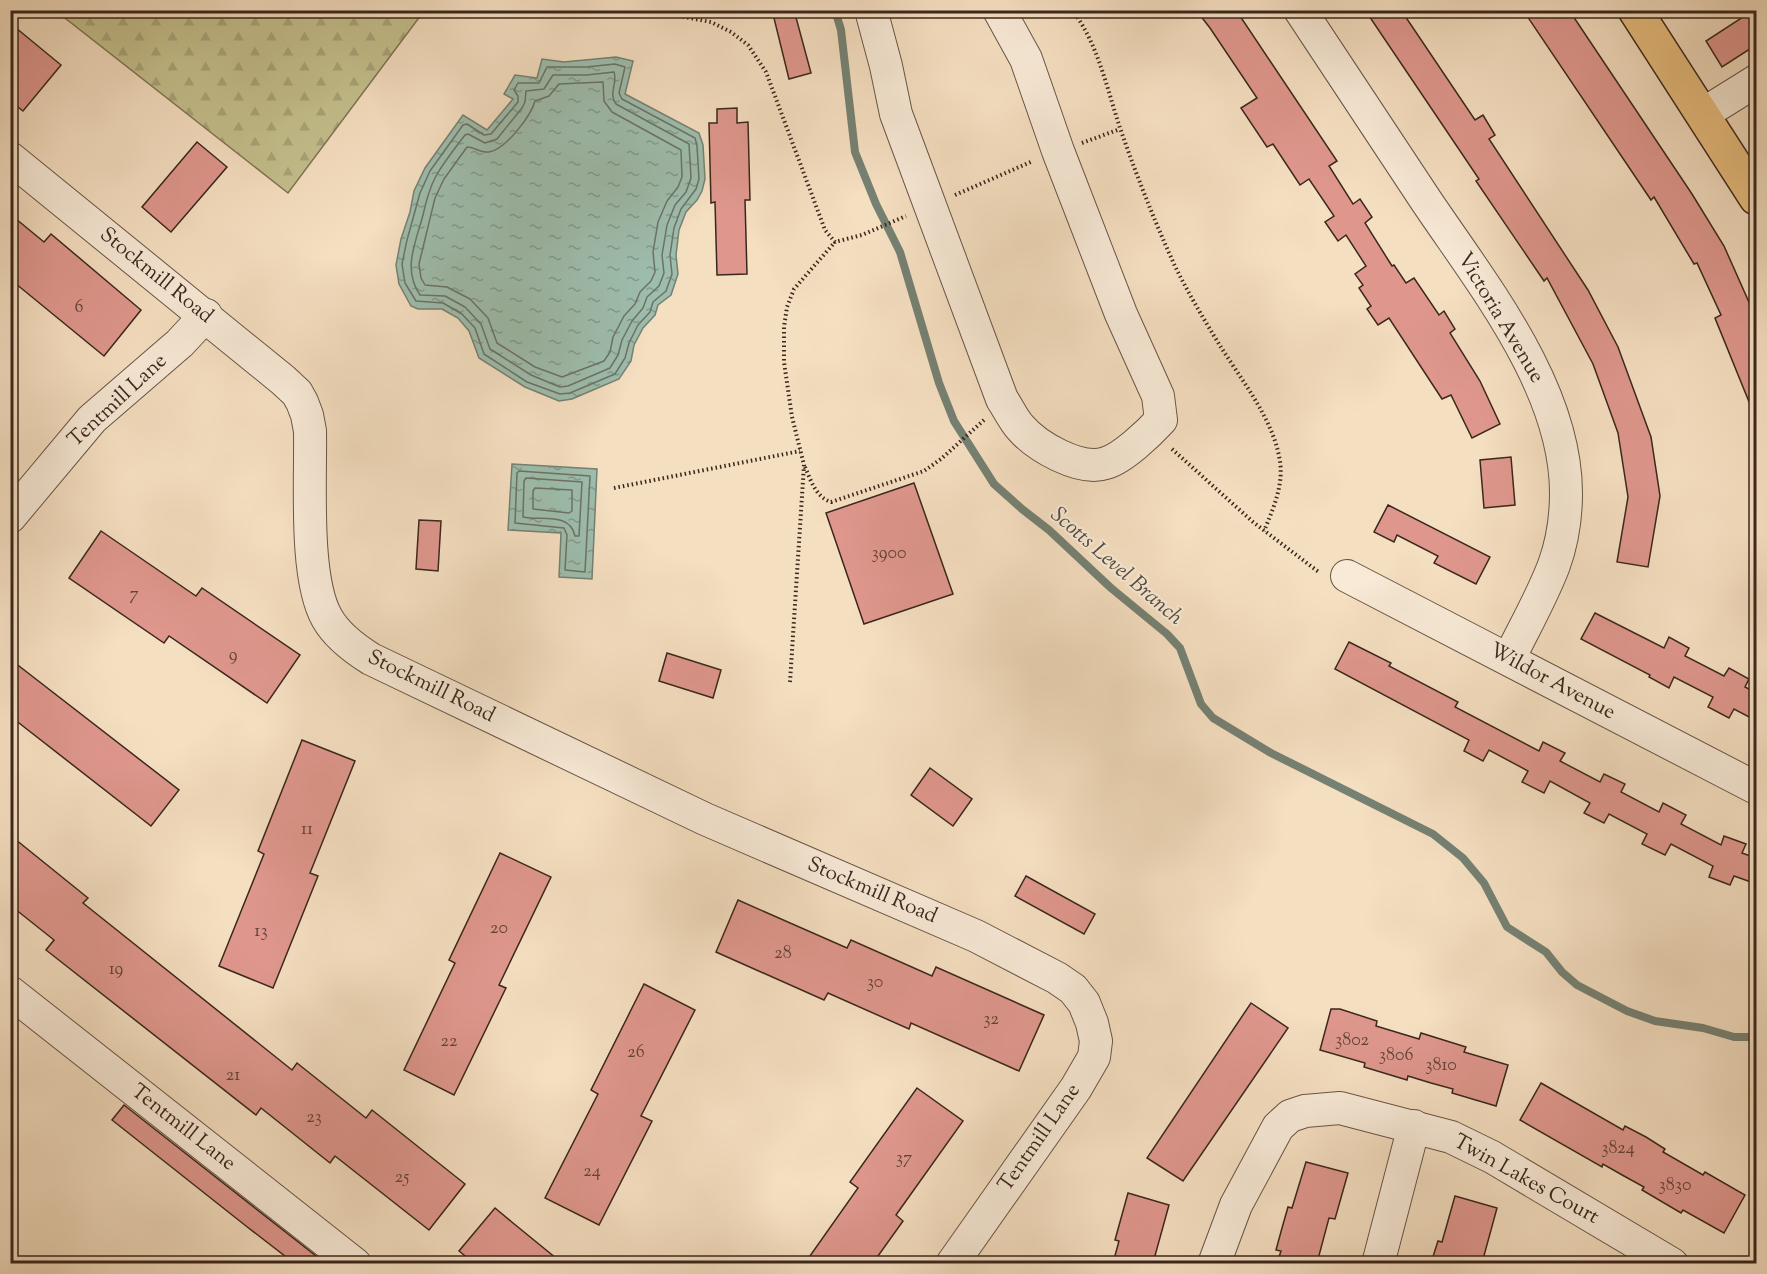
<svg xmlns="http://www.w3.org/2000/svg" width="1767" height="1274" viewBox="0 0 1767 1274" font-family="'Sorts Mill Goudy',serif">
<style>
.forest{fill:url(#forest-firs);stroke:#7f7455;stroke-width:1.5}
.water{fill:url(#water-ripples);stroke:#758173;stroke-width:1.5}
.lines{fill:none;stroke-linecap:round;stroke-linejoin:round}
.shore{stroke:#6c7265;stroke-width:1.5}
.stream{stroke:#758173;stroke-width:8}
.building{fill:#df978d;stroke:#3a271d;stroke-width:1.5}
.minor-casing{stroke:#695546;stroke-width:34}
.major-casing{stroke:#3a271d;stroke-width:36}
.path{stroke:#3a271d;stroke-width:4;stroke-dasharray:1.5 3;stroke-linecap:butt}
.minor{stroke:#f8ead7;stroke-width:32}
.major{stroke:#eac080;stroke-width:33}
.labels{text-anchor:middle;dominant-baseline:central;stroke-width:4.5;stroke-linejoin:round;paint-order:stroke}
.number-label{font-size:18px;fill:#634339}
.street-label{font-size:21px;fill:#3a271d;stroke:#f8ead7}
.water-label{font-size:22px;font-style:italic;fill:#534c41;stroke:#f8ead7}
</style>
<defs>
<pattern id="forest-firs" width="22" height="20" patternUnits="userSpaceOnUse" patternTransform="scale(1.5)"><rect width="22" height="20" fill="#c4c08d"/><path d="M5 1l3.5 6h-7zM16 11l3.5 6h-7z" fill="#a9a579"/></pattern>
<pattern id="water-ripples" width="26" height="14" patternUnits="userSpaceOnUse" patternTransform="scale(1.5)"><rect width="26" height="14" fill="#9dbdad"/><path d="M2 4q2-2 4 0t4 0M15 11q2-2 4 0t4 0" fill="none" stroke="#819a8c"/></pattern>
</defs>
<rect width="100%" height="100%" fill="#f5dfc1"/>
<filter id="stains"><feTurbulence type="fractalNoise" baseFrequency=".00333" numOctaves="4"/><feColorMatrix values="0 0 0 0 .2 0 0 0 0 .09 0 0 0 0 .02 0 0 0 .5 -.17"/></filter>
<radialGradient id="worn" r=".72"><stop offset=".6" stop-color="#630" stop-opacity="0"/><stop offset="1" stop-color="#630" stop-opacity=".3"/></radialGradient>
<polygon class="forest" points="56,11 424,11 288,193"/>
<g class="water">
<polygon points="616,57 633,61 625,94 699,133 703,145 705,179 702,191 697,200 686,212 679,230 676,255 678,274 671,295 658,305 655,315 643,328 634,345 631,361 619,379 572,399 559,401 525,387 479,358 469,331 458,318 442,309 418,309 411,306 399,284 396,265 401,239 410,212 414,191 425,168 463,115 487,130 513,99 504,94 515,75 537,78 542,59 564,62"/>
<polygon points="512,464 597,469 592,579 559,577 561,533 508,530"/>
</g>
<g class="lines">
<g class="shore">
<polygon points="615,64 625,67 619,93 622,99 695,138 697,146 699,179 696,189 681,209 674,228 670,255 672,274 666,291 653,302 650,312 638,325 629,343 625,358 615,374 570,393 560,394 527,382 484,354 475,328 462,314 443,303 416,301 405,283 402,264 407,240 420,193 430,171 463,125 467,124 484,135 491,134 518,102 518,96 514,90 518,83 539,83 547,67 586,67"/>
<path d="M614,72C618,83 608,93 616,104L689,144L691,178L686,192L675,205L667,225L662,255L664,273L659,286L647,297L643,308L632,321L622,340L618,355L610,368L568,386L560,387L531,375L490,349L481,324L465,307L445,296L420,295C402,269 416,242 423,215C426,201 429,189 436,176C444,162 455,148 465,135L468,134L485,143L497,139L522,108L525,102L526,91L544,89L553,75H587Z"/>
<path d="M603,82L604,101L612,112L681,150L682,177L678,187L667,201L658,222L653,252L655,272L651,281L640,292L635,304L624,316L613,337L610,352L604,361L562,377L535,367L497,343L488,318L470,299L447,287L425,285L421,278L419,264L435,198L444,179L467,147C474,147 481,153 489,152C505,150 531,116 535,101L549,96L559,84Z"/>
<polygon points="519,471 590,476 585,572 565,570 567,535 564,528 515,523 517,473"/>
<path d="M526,478L582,482L579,536H575C570,512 542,521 523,517L524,481Z"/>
<polygon points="535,488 572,490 572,511 569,513 533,509 533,491"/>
</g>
<polyline class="stream" points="835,10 841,30 855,152 876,204 900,252 939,383 954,421 994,484 1022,509 1049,530 1111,588 1167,634 1180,648 1201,704 1213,718 1271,753 1433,834 1463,858 1484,883 1507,927 1546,952 1562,972 1577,985 1627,1011 1655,1021 1703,1028 1734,1037 1756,1037"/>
</g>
<g class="building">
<polygon points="772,10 794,10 811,73 789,79"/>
<polygon points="1196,10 1236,10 1337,161 1329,166 1353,204 1360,199 1372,217 1365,223 1392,266 1394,265 1406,283 1414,278 1439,315 1444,311 1455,329 1450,333 1480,381 1500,424 1472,438 1451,395 1442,399 1389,318 1378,325 1367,309 1371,306 1359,288 1363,285 1355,274 1366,266 1346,235 1338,241 1325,222 1334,216 1309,179 1300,185 1273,144 1267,147 1241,108 1257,98 1210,28"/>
<polygon points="1365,10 1401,10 1475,120 1483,115 1495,135 1489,139 1588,290 1618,347 1651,437 1660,496 1648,567 1617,562 1628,497 1618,433 1593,364 1547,278 1544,281 1476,181 1479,179"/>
<polygon points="1523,10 1569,10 1692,194 1724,246 1756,318 1756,419 1715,318 1721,315 1697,263 1694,264 1654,197 1651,200"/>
<polygon points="1749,13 1756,26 1756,45 1722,67 1706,41"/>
<polygon points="10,23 61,65 23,111 10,101"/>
<polygon points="737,108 737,123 748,122 750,200 745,200 747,274 717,275 715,202 711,203 709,123 717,123 717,109"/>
<polygon points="197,142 227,167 171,232 142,207"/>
<polygon points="10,214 44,242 51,234 141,310 104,356 10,279"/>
<polygon points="1511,457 1515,505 1484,508 1480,460"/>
<polygon points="914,483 953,594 864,624 826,513"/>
<polygon points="1388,505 1490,557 1476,584 1434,563 1438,556 1397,535 1394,542 1374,532"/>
<polygon points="419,520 441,521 438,571 416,569"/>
<polygon points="101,531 196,596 202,588 300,655 267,703 169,636 164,643 69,578"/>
<polygon points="1595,613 1664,648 1669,637 1689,648 1685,656 1724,676 1729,668 1749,679 1745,687 1756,693 1756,706 1751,718 1734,709 1729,718 1708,707 1713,697 1674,677 1669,688 1649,677 1650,675 1581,639"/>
<polygon points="1349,642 1391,663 1389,666 1458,702 1455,707 1539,751 1543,742 1565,753 1560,761 1600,782 1604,774 1625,784 1621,792 1659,812 1663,803 1686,815 1681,824 1721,845 1724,836 1746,844 1742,853 1756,858 1756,867 1751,882 1734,876 1730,885 1709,877 1713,866 1671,844 1665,855 1642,844 1647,834 1609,814 1604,823 1584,813 1590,803 1550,781 1544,793 1522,782 1528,771 1489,750 1483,761 1464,751 1469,740 1335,669"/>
<polygon points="667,653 721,670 713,698 659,681"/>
<polygon points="10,659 179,790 151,826 10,716"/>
<polygon points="302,740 355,761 310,873 318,876 273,988 219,966 264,854 258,851"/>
<polygon points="930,768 972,799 953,826 911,795"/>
<polygon points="10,835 88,898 83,903 292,1070 297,1063 366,1118 372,1110 465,1184 429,1230 335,1156 330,1163 261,1108 256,1115 46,950 54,940 10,905"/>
<polygon points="500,853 551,877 499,985 506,988 454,1095 404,1070 455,963 449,960"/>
<polygon points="1026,876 1095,914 1084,934 1015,896"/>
<polygon points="738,900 847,948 851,940 932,976 936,967 1044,1015 1019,1071 911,1023 909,1029 828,993 824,1000 716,952"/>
<polygon points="644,984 695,1010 641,1116 652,1121 599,1225 545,1198 598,1094 591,1090"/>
<polygon points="1251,1003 1288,1028 1183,1181 1147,1158"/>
<polygon points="1331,1009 1340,1009 1377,1021 1376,1026 1419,1039 1421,1033 1466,1047 1464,1052 1508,1065 1496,1106 1452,1093 1453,1089 1431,1083 1408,1076 1407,1080 1364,1067 1365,1063 1320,1050"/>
<polygon points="1541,1083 1623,1130 1625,1126 1646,1137 1665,1149 1663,1152 1703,1175 1705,1172 1745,1195 1724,1233 1683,1210 1681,1213 1642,1190 1644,1187 1624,1176 1603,1164 1602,1167 1520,1120"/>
<polygon points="917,1088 963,1121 896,1215 903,1221 873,1263 805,1263 858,1188 850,1182"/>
<polygon points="124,1105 325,1263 294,1263 246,1226 112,1120"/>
<polygon points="1306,1162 1348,1173 1335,1219 1329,1218 1317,1263 1277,1263 1281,1251 1276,1250 1282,1228 1288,1207 1292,1208"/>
<polygon points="1128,1193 1169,1205 1153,1263 1113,1263 1119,1241 1115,1240"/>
<polygon points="1455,1196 1497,1208 1482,1263 1431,1263 1438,1241 1442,1242"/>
<polygon points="495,1208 513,1223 562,1263 474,1263 459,1251"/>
</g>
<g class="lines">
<g class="minor-casing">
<g id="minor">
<path d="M871,10L886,66L896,114L1002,399C1008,408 1013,419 1020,427C1036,446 1080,472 1106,463C1123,458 1149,433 1161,420L1158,396L1121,314L1058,151L1026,59L999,10"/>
<path d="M1300,10C1342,73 1384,136 1425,199C1482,284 1566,387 1566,493C1566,516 1562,543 1554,565C1542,597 1524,628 1509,659"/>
<polyline points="1703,114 1756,81"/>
<path d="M10,158L283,380L297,393L302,402L307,415L310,431C311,480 304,578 327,618C337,636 355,649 371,659L705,819L976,936L1057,978L1073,989L1084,1003L1092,1023L1096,1041L1094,1057L1076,1088L952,1264"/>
<polyline points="10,517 92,419 180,343 206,315"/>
<polyline points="1347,576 1756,788"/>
<polyline points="10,992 355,1264"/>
<polyline points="1214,1264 1236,1205 1278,1127 1290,1116 1305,1111 1340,1108 1451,1137 1492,1157 1672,1264"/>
<polyline points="1378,1264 1414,1126"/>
</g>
</g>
<g class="major-casing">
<polyline id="major" points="1635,10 1756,198"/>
</g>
<g class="path">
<path d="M1072,10C1098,43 1107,89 1120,128C1136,174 1154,220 1174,264C1187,291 1203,318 1219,344C1240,378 1271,416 1279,456C1285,482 1274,507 1264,531"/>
<polyline points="674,15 711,22 731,32 748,45 766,72 825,230 835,242 862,235 906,216"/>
<polyline points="1082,143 1120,129"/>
<polyline points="955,195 1033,161"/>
<polyline points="1172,449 1253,522 1320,573"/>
<path d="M805,467C811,481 816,497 831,502L924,471L941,459L984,420"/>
<polyline points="614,488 800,451"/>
<polyline points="790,682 804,465 792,417 784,362 784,327 787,307 794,289 835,242"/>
</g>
<use href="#minor" class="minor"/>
<use href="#major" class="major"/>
</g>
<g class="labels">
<g class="number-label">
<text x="79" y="308">6</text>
<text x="889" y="554">3900</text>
<text x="134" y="595">7</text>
<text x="233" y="656">9</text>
<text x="307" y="830">11</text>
<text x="499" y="929">20</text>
<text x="261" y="932">13</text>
<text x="783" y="954">28</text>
<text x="116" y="970">19</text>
<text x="875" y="983">30</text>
<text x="991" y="1020">32</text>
<text x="1352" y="1041">3802</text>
<text x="449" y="1042">22</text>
<text x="636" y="1053">26</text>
<text x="1396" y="1056">3806</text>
<text x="1441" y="1066">3810</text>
<text x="233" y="1076">21</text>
<text x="314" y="1118">23</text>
<text x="1618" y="1149">3824</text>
<text x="904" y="1159">37</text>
<text x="592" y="1172">24</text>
<text x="402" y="1178">25</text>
<text x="1675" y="1186">3830</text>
</g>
<g class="street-label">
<text transform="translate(156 276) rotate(39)">Stockmill Road</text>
<text transform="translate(1500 318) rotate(59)">Victoria Avenue</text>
<text transform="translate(118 401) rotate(-43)">Tentmill Lane</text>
<text transform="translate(1552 682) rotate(28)">Wildor Avenue</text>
<text transform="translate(431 687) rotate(26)">Stockmill Road</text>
<text transform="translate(872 891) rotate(23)">Stockmill Road</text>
<text transform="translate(183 1128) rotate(38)">Tentmill Lane</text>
<text transform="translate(1040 1138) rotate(-55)">Tentmill Lane</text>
<text transform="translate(1526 1180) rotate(29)">Twin Lakes Court</text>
</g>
<g class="water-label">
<text transform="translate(1116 567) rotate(41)">Scotts Level Branch</text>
</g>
</g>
<rect width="1767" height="1274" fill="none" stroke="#f5dfc1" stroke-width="36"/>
<rect x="12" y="12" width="1743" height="1250" fill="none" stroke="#3a271d" stroke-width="3"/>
<rect x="18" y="18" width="1731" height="1238" fill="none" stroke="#3a271d" stroke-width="1.5"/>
<rect width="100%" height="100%" filter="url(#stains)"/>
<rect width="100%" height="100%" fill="url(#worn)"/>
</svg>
